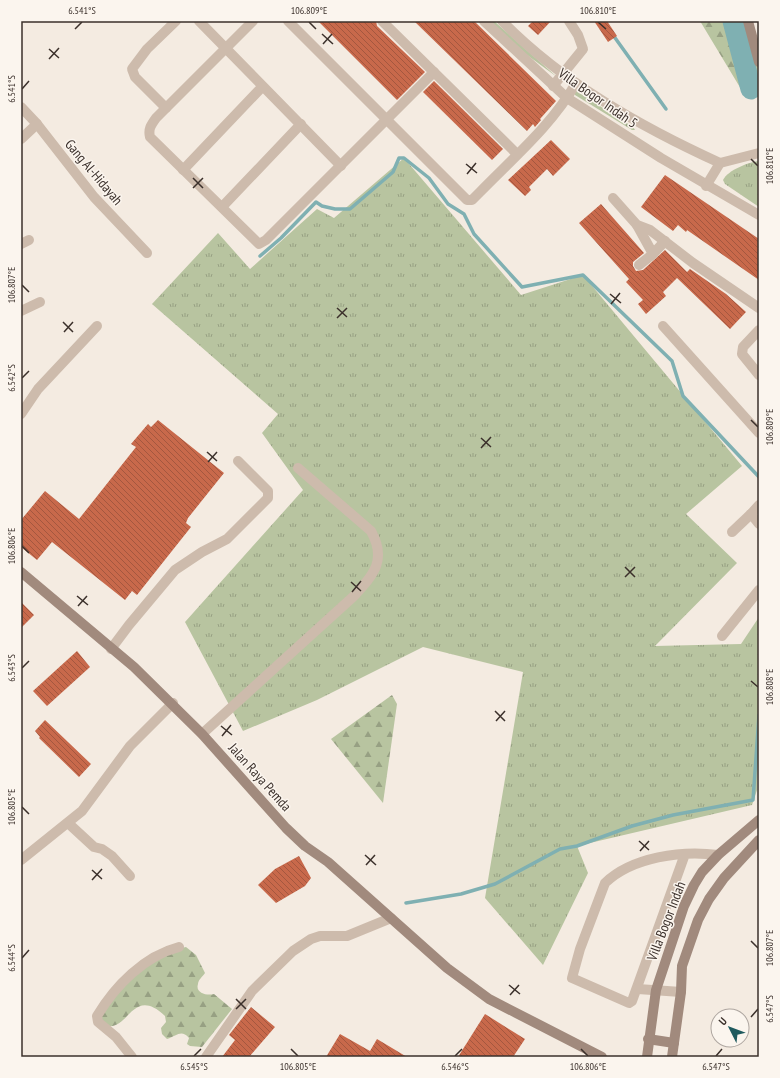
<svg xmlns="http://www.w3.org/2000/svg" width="780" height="1078" viewBox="0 0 780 1078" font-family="'PT Sans Narrow',sans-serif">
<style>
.grass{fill:url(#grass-tufts)}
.forest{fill:url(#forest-firs)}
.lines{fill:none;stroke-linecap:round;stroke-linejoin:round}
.stream{stroke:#7fb0b2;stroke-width:3.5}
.river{stroke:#7fb0b2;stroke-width:21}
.building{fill:url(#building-back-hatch)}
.street{stroke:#cdbbac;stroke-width:10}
.secondary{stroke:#a18a7d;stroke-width:10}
.ticks{fill:none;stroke:#3b302b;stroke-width:1.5}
.labels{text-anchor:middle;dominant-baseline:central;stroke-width:3;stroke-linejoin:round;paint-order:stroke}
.street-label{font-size:14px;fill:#3b302b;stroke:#fbf5ee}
.neatline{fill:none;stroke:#3b302b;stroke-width:1.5}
.ticks-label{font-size:10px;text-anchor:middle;fill:#3b302b}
</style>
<defs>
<pattern id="grass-tufts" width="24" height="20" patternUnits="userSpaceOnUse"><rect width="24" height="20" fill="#b8c4a0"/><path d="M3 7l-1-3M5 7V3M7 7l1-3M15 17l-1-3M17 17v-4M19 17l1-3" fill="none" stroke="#97a083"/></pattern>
<pattern id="forest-firs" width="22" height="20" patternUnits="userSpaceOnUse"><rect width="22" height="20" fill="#b8c4a0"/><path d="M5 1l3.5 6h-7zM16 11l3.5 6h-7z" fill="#97a083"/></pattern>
<pattern id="building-back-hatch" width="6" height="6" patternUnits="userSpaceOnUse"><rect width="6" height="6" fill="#c8694b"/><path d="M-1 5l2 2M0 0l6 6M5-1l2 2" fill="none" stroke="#a4573f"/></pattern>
</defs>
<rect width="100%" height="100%" fill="#f4ebe1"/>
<g class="grass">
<polygon points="490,21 494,21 557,77 527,55"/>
<polygon points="576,91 633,127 635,130 632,130 575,95 574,93"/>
<polygon points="404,158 521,295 583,275 742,466 686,514 737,563 655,646 741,644 759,617 759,728 757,790 752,805 577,846 588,873 543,965 485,898 523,672 423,647 317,700 243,731 185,622 303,490 262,433 278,414 152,304 218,233 250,269 317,209 334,218"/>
<path d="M759,161V207L725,184L723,180C728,170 749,162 759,161Z"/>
</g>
<g class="forest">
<polygon points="700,21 745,21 759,70 759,97 758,94 751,89 744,94"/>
<polygon points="392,695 397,704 383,803 331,739"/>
<path d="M186,947L196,955L205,973C203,976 198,980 198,984C195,993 207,996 214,994L232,1009L202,1047L190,1046L187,1044L189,1038C181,1029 177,1036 167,1039L162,1034L161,1028L166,1022L165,1016C129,982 128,1042 99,1022L110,997L164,952Z"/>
</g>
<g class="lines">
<g class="stream">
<polyline points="613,35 666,109"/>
<polyline points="260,256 281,238 316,202 322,206 335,209 350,209 393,172 399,158 404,158 429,178 448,204 464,214 474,234 522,287 583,275 672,361 683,396 759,477"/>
<polyline points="406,903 461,894 495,884 560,849 577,846 632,826 673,815 753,800 759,715"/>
</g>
<polyline class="river" points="733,21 751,89"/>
</g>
<g class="building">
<polygon points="318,21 376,21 377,26 425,72 397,100"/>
<polygon points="414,21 474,21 556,101 540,119 541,120 535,127 533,124 527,131"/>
<polygon points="533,21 551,21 538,35 528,26"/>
<polygon points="594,21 607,21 617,36 608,42"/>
<polygon points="434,81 503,149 492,160 423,92"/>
<polygon points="551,140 570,159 553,176 547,169 529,187 531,190 525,196 508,180"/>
<polygon points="665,175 759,239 759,280 687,230 686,232 678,225 673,231 641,207"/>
<polygon points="601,204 644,253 633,262 633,266 636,271 643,270 665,250 687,272 690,269 726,294 746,312 730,329 677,278 663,292 666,296 646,314 638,304 643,300 626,282 629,279 579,223"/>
<polygon points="158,420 224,473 188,518 186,523 191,527 137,595 132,591 125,600 52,542 37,560 21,547 21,520 45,491 79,519 136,447 131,444 148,424 151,427"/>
<polygon points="21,602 34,615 21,628"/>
<polygon points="77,651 90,667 47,706 33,691"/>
<polygon points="45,720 91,764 79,777 39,738 40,737 35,731"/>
<polygon points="299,856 311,878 305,886 276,903 258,885 275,869"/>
<polygon points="251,1007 275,1027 249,1057 222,1057 235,1040 229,1035"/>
<polygon points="485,1014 525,1039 513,1057 458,1057"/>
<polygon points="340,1034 370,1051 377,1039 407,1057 326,1057"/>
</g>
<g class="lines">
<g class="street">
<polyline points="199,21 341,166"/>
<path d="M253,21L156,118C151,125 148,129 150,137L259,244L266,240L434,72"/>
<path d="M288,21L467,200H472L480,192C513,158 552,125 576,83"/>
<polyline points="382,21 517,154"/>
<polyline points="484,21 567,98 661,158 759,215"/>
<path d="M502,21C563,83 641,127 720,163"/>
<polyline points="553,86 583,49 578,35 569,21"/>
<polyline points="21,107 37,124 94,197 147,253"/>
<polyline points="166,108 135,77 132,69 147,49 176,21"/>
<polyline points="21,139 37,124"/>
<polyline points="183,170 262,87"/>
<polyline points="706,186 720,163 759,153"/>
<polyline points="613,198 637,225 650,230 693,263 759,308"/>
<polyline points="222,207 301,124"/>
<polyline points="637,225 653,254"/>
<polyline points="21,244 29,240"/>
<polyline points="639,265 653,254 665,241"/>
<polyline points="21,311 40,302"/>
<polyline points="663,326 759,433"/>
<polyline points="759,330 743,347 742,354 759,375"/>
<polyline points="21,414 38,389 97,326"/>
<polyline points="759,505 751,514 759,524"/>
<polyline points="732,532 751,514"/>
<polyline points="722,636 759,590"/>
<polyline points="111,649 129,625 175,570 202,552 227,539 268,498 268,491 238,461"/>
<path d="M202,734L354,596C374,574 387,560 371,531L298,468"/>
<polyline points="68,823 94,847 102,849 112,856 130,876"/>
<path d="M685,854L632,1001L629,1003L572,978L580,949L605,883C632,857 682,850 718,855"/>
<polyline points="21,860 82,811 130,746 173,703"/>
<polyline points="638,989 681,992"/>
<path d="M132,1057L116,1037L98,1022L97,1016C115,986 144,956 179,947"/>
<polyline points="206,1057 252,991 293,951 311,939 320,936 347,936 391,918"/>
</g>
<g class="secondary">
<polyline points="748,21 759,62"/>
<polyline points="21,572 134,667 202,734 286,828 305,846 328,862 447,968 489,999 602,1057"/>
<polyline points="648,1039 674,1043"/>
<polyline points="647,1057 656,990 684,906 694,885 702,872 718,855 759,820"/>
<polyline points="672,1057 681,992 682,966 698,920 709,899 724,878 759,840"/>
</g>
</g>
<path class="ticks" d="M309,22L316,29M598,22L606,29M75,29L82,22M322,34L333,44M323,44L332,34M49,49L59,58M49,59L59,48M22,89L29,81M751,159L758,166M466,164L477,173M467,174L476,163M193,178L203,188M193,188L203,178M22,285L29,292M610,294L621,303M611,304L620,293M337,308L347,317M337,318L347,308M63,322L73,332M64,332L73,322M22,378L29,371M751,420L758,427M481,438L491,447M481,448L491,437M207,452L217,461M208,462L217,452M22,546L29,553M625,567L635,577M625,577L635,567M351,582L361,591M352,592L361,581M77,596L88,605M78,606L87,596M22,668L29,661M751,681L758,687M495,711L505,721M496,721L505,711M221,726L232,735M222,736L231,725M22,807L29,814M639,841L649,850M640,851L649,841M365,855L376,865M366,865L375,855M92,870L102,879M92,880L102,869M751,941L758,948M22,958L29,950M509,985L520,994M510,995L519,985M236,999L246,1009M236,1009L246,999M751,1017L758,1009M291,1049L298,1056M581,1049L588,1056M194,1056L201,1049M455,1056L462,1049M716,1056L722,1049"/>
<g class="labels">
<g class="street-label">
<text transform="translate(598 98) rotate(35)">Villa Bogor Indah 5</text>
<text transform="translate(94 172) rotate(50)">Gang Al-Hidayah</text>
<text transform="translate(260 777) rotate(48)">Jalan Raya Pemda</text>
<text transform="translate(666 921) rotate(-69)">Villa Bogor Indah</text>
</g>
</g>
<rect width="780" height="1078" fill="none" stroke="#fbf5ee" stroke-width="44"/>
<g transform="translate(730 1028) rotate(312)"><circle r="19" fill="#fbf5ee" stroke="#aea6a0"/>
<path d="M0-3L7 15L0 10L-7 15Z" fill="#1f5a5e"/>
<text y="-6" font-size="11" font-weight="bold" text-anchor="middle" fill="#3b302b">U</text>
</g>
<rect x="22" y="22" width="736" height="1034" class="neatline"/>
<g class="ticks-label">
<text x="82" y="14">6.541°S</text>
<text x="309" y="14">106.809°E</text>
<text x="598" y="14">106.810°E</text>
<text transform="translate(11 89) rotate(-90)" y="4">6.541°S</text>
<text transform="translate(769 166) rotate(-90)" y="4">106.810°E</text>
<text transform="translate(11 285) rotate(-90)" y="4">106.807°E</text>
<text transform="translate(11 378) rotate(-90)" y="4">6.542°S</text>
<text transform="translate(769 427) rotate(-90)" y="4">106.809°E</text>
<text transform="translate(11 546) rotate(-90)" y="4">106.806°E</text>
<text transform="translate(11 668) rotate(-90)" y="4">6.543°S</text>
<text transform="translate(769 687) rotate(-90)" y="4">106.808°E</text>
<text transform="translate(11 807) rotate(-90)" y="4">106.805°E</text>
<text transform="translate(769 948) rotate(-90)" y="4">106.807°E</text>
<text transform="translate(11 958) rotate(-90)" y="4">6.544°S</text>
<text transform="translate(769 1009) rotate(-90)" y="4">6.547°S</text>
<text x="194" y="1070">6.545°S</text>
<text x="298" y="1070">106.805°E</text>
<text x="455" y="1070">6.546°S</text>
<text x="588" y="1070">106.806°E</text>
<text x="716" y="1070">6.547°S</text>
</g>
</svg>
